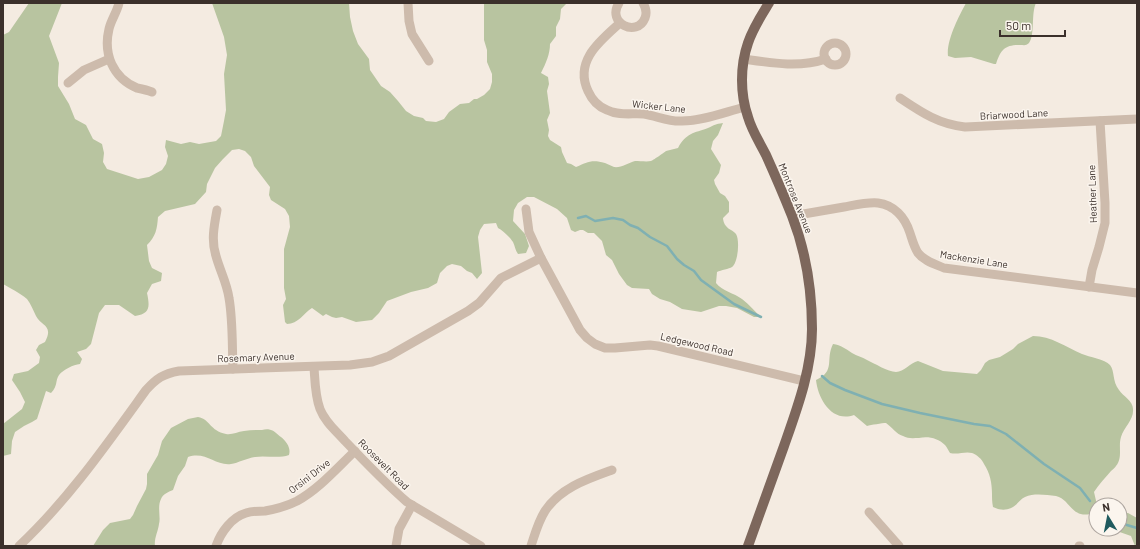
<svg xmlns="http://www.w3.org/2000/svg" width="1140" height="549" viewBox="0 0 1140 549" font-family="Barlow,sans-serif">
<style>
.green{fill:#b8c4a0}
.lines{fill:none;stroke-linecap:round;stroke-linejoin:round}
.stream{stroke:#7fb0b2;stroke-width:2.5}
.minor{stroke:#cdbbac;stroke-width:9}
.major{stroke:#7d675c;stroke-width:10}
.labels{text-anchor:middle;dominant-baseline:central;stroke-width:3;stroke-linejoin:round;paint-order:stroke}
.street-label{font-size:10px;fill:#3b302b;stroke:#fbf5ee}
</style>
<rect width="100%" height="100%" fill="#f4ebe1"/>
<g class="green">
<path d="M29,3H62L49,36L59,63L58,77V86L69,104L75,119L86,125L93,139L102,144L104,153L103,162L107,169L138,179L149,177L162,170L166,164L168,156L165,147L166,140L181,144L190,142L199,144L216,141L221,136L224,121L226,110L224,74L227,55L224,37L212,3H349L350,17L353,31L358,44L369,59L370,70L381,86L390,92L398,101L406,111L414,116L423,118L426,121L436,122L444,119L449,112L460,104L469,103L474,99H477L484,95L490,89L492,82V74L487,62V50L484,40V3H567L561,9L560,19L556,27V36L550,44C550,54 546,63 541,73L548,77L549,84L547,91L550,113L547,120L549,130L548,136L550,140L561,147L562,152L567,163L571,164L576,167C587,162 592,159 605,163C608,164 611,166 614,167C621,168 628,163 635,161C640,161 647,162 651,161C652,161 665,152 666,151L678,148C686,133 694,133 708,128C715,125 715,124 723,123L718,135L713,141L711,149L721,165L719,173L714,180L715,184L720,193L725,196L729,202V212L723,218C723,220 724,224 726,226C729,230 733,230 736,234C740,240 738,263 732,267C729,269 721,270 717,272L716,283C722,291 734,293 742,299C749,304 755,312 761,317H754L737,308L726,306H719L701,312L682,309L670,302L660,299L652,294L649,289L632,288L627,285L619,274L612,260L606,255L602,241L594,233H588L583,230H580L575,232L571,230L567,218L557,209L534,197H527L518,203L514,210L513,221L525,234L529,246L526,253L518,254C515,250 515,246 513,242C510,237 502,230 498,228L496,223L484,224L480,230L478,237L482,273L477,279L472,273L467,271L461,266L452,264L447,266L440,273L437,283L428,288L411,292L387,301L379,313L372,320L356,322L342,317L336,318L332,317L326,314L323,316L312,308C304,313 298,324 287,324L285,322L283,305L286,299L284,288V249L290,227L289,216L285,209L271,200L269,195L270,187L254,166L251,157L245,151L239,149L232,150L223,159L215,168L207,184L206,192L195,204L165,211L158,217C157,229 156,236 147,245L149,261L152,268L162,273L161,281L152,284L147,293C150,307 150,314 135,316L119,305H105L99,313L91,344L86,349L77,352L82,359L80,364C73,365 64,369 59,375C55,381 58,386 51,393L46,391L37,419L32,422L24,426L15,432L12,441L11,454L3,456V424L22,409L25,402L20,392L12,380L14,374L28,371L39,363L40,357L36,350L39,345L45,342C54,325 41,326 36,316C33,310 31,304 27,299C20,293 10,288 3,284V35L9,32Z"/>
<path d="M966,3H1036C1031,13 1035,35 1029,43C1026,46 1024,45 1020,45C1005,45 1001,49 996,64H994L971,57L955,58L948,56C946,41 959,16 966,3Z"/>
<path d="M1033,336C1051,336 1066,347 1082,354C1089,357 1105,359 1110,365C1115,371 1112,381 1119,390C1123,396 1133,401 1133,409C1134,420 1124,427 1121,437C1118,447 1123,457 1116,466C1115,468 1113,469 1111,471C1106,477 1099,484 1094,492L1097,505H1096C1096,510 1095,513 1090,514C1071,518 1070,499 1056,496C1046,495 1034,493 1025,497C1020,499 1018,504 1013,507C1006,511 999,510 993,507C992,502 992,498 992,494C992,483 990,473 984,464C982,459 977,455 972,453C965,451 958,455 950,453C948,450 947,447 945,445C938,438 928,436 919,438C914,438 908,439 903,436C896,434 892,427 886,423C882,423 871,425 867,426L854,415C832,423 818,399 816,380C836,371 825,360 833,344C841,345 846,349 852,353C857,356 862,357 867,360C874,363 888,372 896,372C904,372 910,363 918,361L943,371L977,374L981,370L985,363L989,360L1000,357L1013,349L1018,344Z"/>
<path d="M198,417C210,419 210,431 226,434C232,435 237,432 244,431C250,430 256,430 262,430C265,429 269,429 271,430C275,431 278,435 281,437C287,442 291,448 289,455C278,459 266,455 255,457C247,458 238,463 231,464C215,466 206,451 188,457L185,466L178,476L173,490C168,492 163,494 161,499C157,507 161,517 159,524C158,532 154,538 155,546H93L103,530L110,523L130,519L133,515L137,506L146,489L147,484V474L158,455L162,441L171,428L188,419Z"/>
<polygon points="1120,513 1128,513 1137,518 1137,546 1135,546 1131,536 1111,529 1120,529"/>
</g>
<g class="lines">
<g class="stream">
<polyline points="578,218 586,216 595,221 613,218 623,220 630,225 638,228 650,237 667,246 677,259 684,265 694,271 701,280 734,304 761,317"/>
<polyline points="822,376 830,383 845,390 882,404 920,413 974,424 990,426 1006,434 1044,464 1080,488 1090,501"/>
<polyline points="1120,523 1137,528"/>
</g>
<g class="minor">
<path d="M119,3C117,12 111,20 109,29C103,54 113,78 137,88C142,89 147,90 152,92"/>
<polyline points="408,3 409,21 412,34 429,61"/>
<path d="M619,3C606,23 637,38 645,18C647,13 646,8 643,3"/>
<path d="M620,23C600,41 574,61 588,91C592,100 599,107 607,110C619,116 632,113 644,114C657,116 669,122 682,121C703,121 725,112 745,107"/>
<circle cx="835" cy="54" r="11"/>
<path d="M744,59C771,63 799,68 826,59"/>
<polyline points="68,83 84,70 109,59"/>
<path d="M900,98C921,112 938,124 965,127L1137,119"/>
<polyline points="526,209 529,232 541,258 580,330 587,338 595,344 605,348 615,348 650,345 658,346 804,381"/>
<path d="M217,210C214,226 211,241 216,256C220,271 227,283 229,298C233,321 232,346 233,369"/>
<path d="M792,216C809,213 827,210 844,207C855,205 867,202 878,203C894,205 905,217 910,233C912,239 914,247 918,253C924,261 935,264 944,268L1137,293"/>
<polyline points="1089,287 1092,270 1099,247 1105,223 1105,203 1100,121"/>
<path d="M314,367C315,381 315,396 320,409C325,422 336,431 345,441C365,462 385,483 407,502L481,546"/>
<polyline points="869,512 899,546"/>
<path d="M19,546C68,500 107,444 146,390C157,378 163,374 179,371L350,365L372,362L389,356L468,311L479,303L501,278L541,258"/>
<path d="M216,546C221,532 232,517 246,513C252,511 258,511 265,511C276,509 287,506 297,501C319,489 337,468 355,451"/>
<polyline points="396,546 399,529 412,505"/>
<path d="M531,546C535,534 538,522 545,511C560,488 587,479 612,470"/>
<polyline points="1079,546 1080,546"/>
</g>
<path class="major" d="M748,546C760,513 772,479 784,446C797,409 812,369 812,329C812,291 806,252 792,216C784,196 775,175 766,155C760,143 752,131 748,117C740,94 740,66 748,43C753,28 761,16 769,3"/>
</g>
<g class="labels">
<g class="street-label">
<text transform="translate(659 106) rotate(6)">Wicker Lane</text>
<text transform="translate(1014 114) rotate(-3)">Briarwood Lane</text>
<text transform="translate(1092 194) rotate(-92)">Heather Lane</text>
<text transform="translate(796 198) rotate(68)">Montrose Avenue</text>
<text transform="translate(974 259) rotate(9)">Mackenzie Lane</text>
<text transform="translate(697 344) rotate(13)">Ledgewood Road</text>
<text transform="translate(256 357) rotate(-2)">Rosemary Avenue</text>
<text transform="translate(384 464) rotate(45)">Roosevelt Road</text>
<text transform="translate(309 476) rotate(-38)">Orsini Drive</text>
</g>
</g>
<rect width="1140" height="549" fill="none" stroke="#3b302b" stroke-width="8"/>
<g transform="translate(1108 517) rotate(350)"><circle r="19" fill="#fbf5ee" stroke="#aea6a0"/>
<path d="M0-3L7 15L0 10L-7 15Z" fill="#1f5a5e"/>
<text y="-6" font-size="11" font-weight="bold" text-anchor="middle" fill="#3b302b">N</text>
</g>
<path d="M1000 30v6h65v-6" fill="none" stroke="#3b302b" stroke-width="2"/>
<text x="1006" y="30" font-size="12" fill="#3b302b" stroke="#fbf5ee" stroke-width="3" paint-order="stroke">50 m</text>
</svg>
